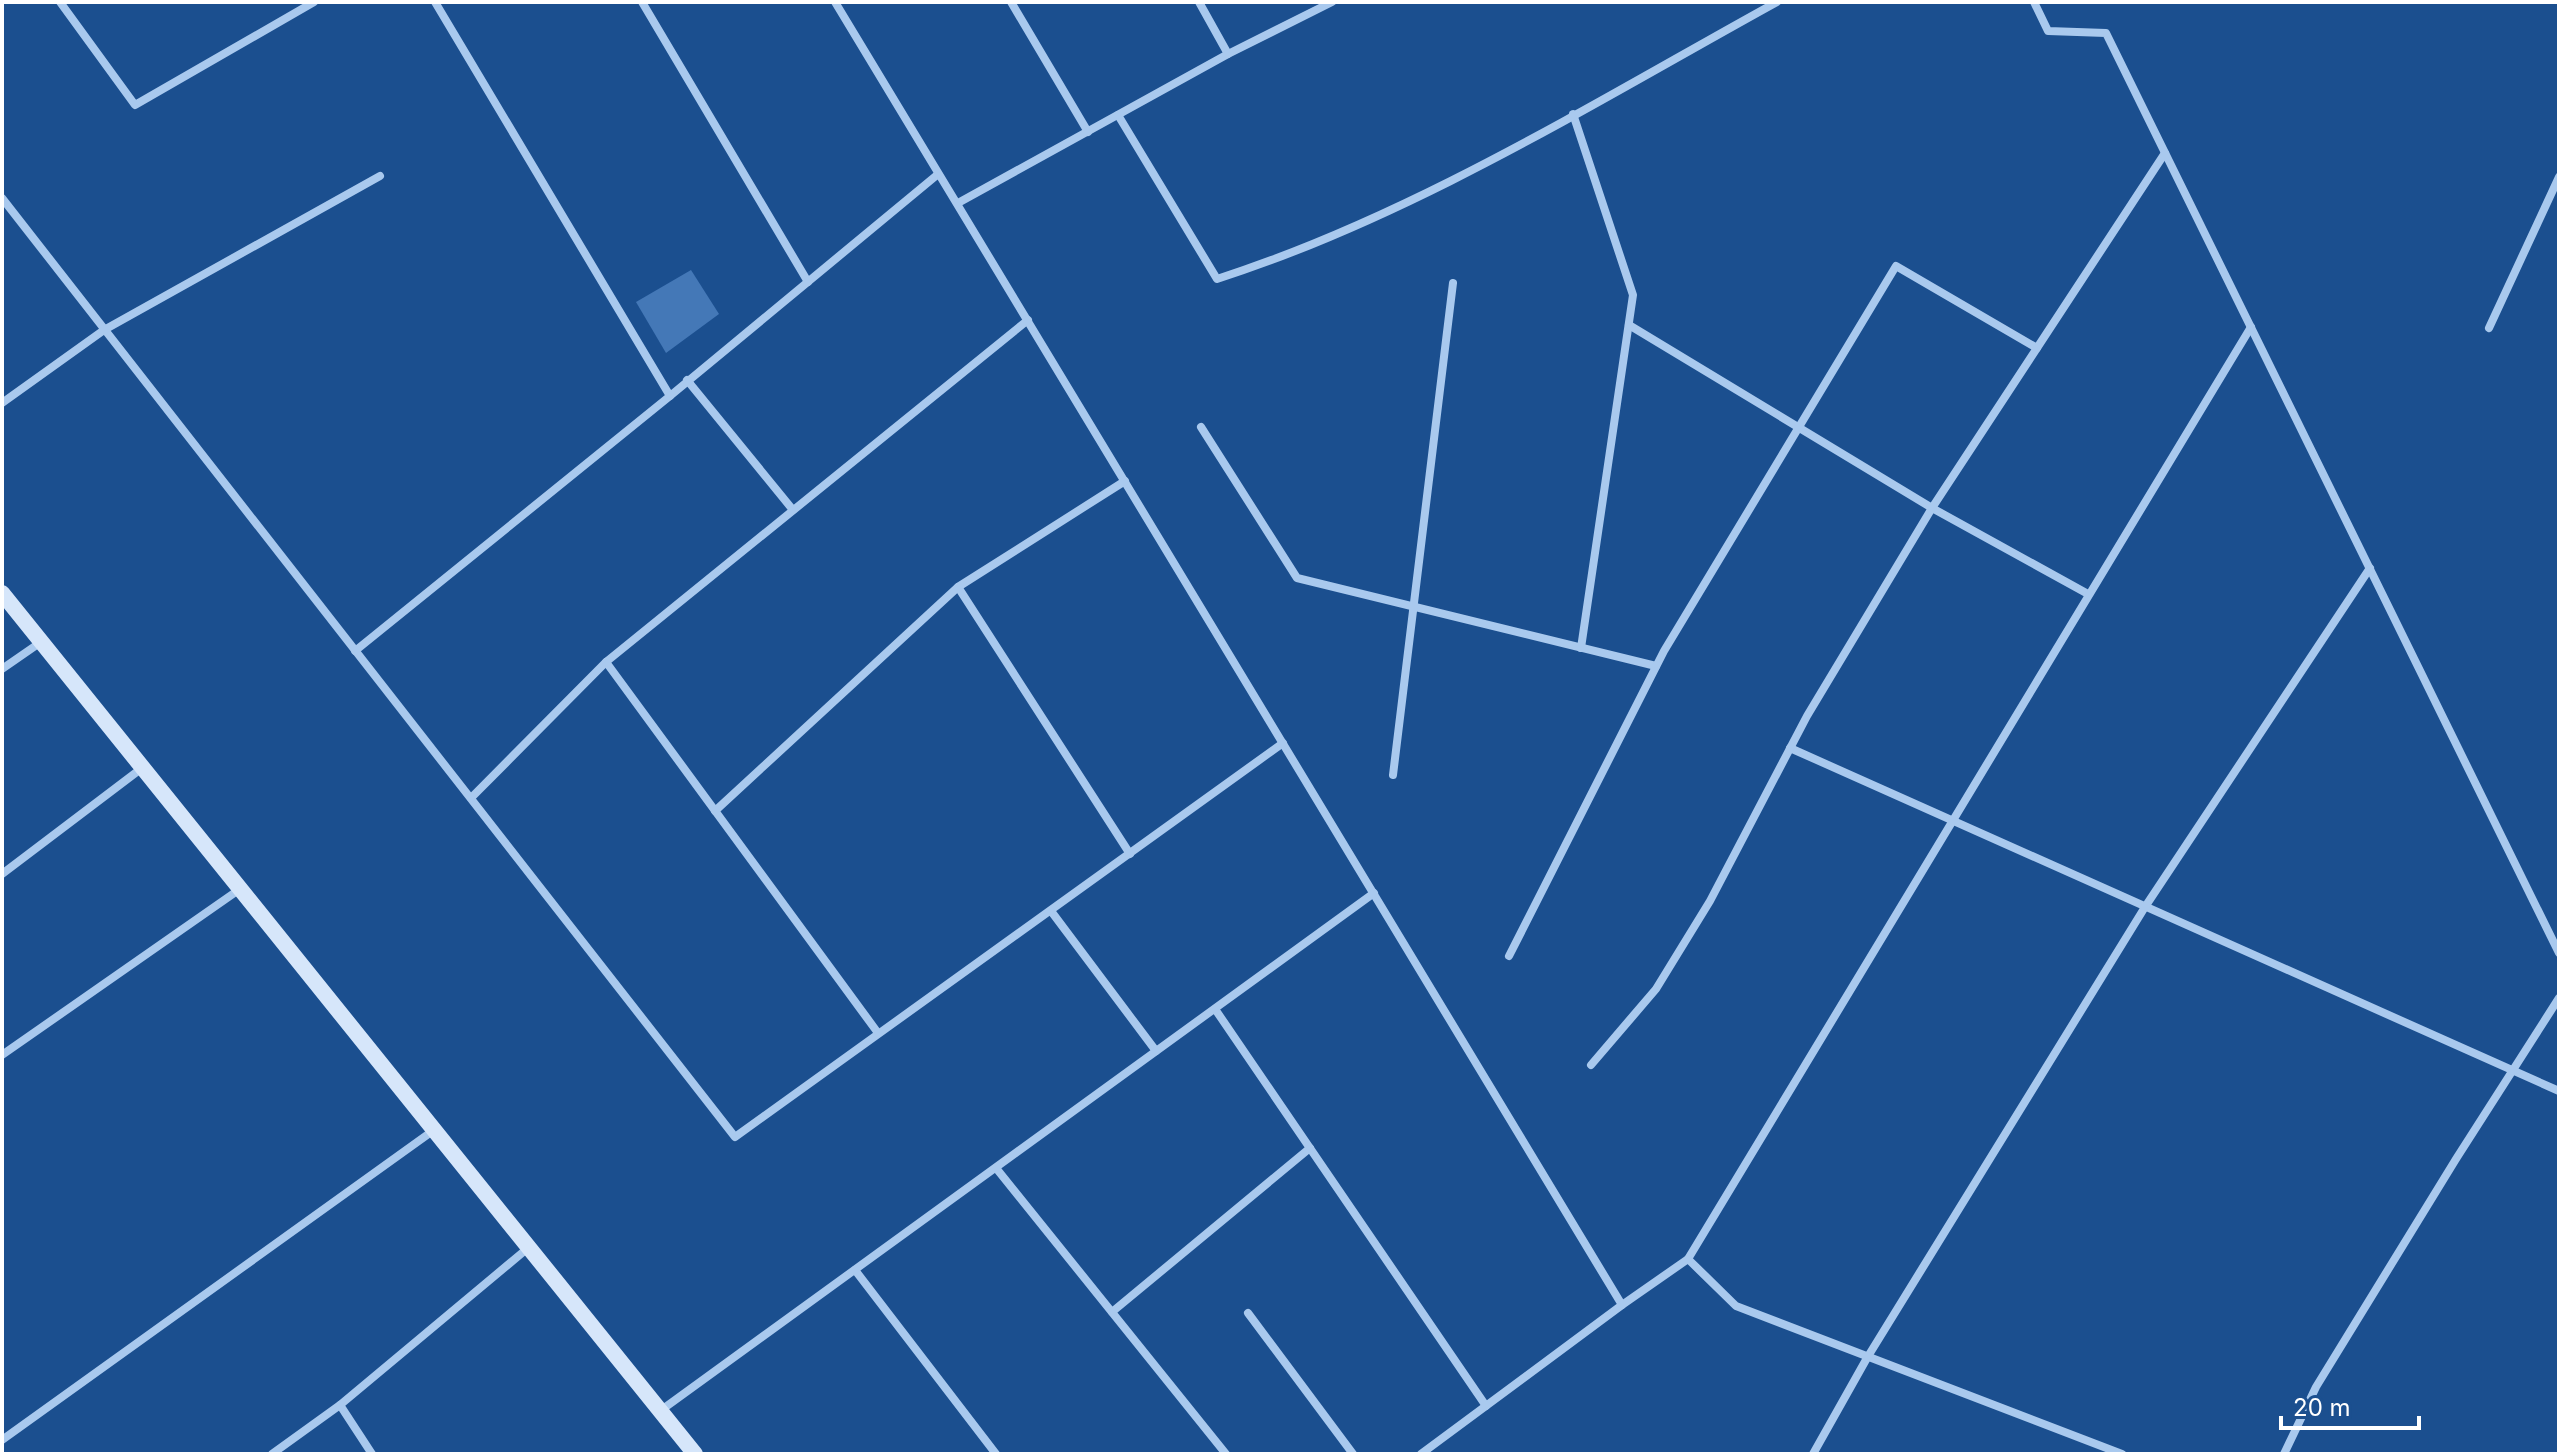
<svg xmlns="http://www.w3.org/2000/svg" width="2561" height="1456" viewBox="0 0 2561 1456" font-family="Inter,sans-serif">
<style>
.building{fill:#4478b7}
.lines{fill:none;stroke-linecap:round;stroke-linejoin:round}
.street{stroke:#a9c9ee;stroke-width:8}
.secondary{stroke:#d6e6fa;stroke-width:16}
</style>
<rect width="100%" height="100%" fill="#1b4f8f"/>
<polygon class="building" points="691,270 719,314 666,353 636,302"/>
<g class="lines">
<g class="street">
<polyline points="60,2 135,105 314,2"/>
<polyline points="435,2 670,396"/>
<polyline points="642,2 808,282"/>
<polyline points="835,2 1622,1305 1421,1454"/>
<polyline points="1011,2 1088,132"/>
<polyline points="1199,2 1228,54"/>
<polyline points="2034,2 2048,31 2106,33 2559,953"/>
<polyline points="1573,114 1633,295 1581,648"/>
<path d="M1118,115L1217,279C1413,216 1597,101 1777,2"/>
<polyline points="2,198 735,1137 1283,743"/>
<polyline points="958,203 1228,54 1332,2"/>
<polyline points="1629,325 1932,508 2088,594"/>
<polyline points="2489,328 2559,177"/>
<polyline points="687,380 793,510"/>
<polyline points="2,403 104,330 380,176"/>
<polyline points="1201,427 1297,578 1656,666"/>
<polyline points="958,587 1130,854"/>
<polyline points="355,651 670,396 937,175"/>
<polyline points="2,669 41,642"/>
<polyline points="1790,748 2559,1091"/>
<polyline points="1393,775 1453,283"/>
<polyline points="471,798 606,662"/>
<polyline points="715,811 958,587 1125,481"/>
<polyline points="2,874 142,768"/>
<polyline points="1051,911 1156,1051"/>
<polyline points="1509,956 1664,651 1896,266 2037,348"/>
<polyline points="1215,1009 1486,1406"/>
<polyline points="878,1033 606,662 1028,320"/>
<polyline points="2,1055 240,889"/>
<polyline points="1591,1065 1656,989 1710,901 1807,716 1932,508 2165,153"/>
<polyline points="996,1168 1226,1454"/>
<polyline points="1688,1259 2251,327"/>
<polyline points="855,1270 996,1454"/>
<polyline points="1622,1305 1688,1259 1736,1306 2122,1454"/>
<polyline points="1112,1312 1310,1148"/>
<polyline points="1248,1313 1353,1454"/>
<polyline points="660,1411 1374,893"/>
<polyline points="2,1440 434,1130"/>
<polyline points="272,1454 340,1405"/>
<polyline points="372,1454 340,1405 528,1248"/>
<polyline points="1813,1454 1867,1358 2145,907 2370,568"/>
<polyline points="2284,1454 2316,1387 2456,1159 2559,998"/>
</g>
<polyline class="secondary" points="2,593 695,1454"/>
</g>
<rect width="2561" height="1456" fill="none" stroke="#ffffff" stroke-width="8"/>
<path d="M2281 1416v12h138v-12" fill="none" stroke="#ffffff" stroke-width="4"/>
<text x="2293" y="1416" font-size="24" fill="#ffffff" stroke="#1b4f8f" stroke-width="6" paint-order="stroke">20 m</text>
</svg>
